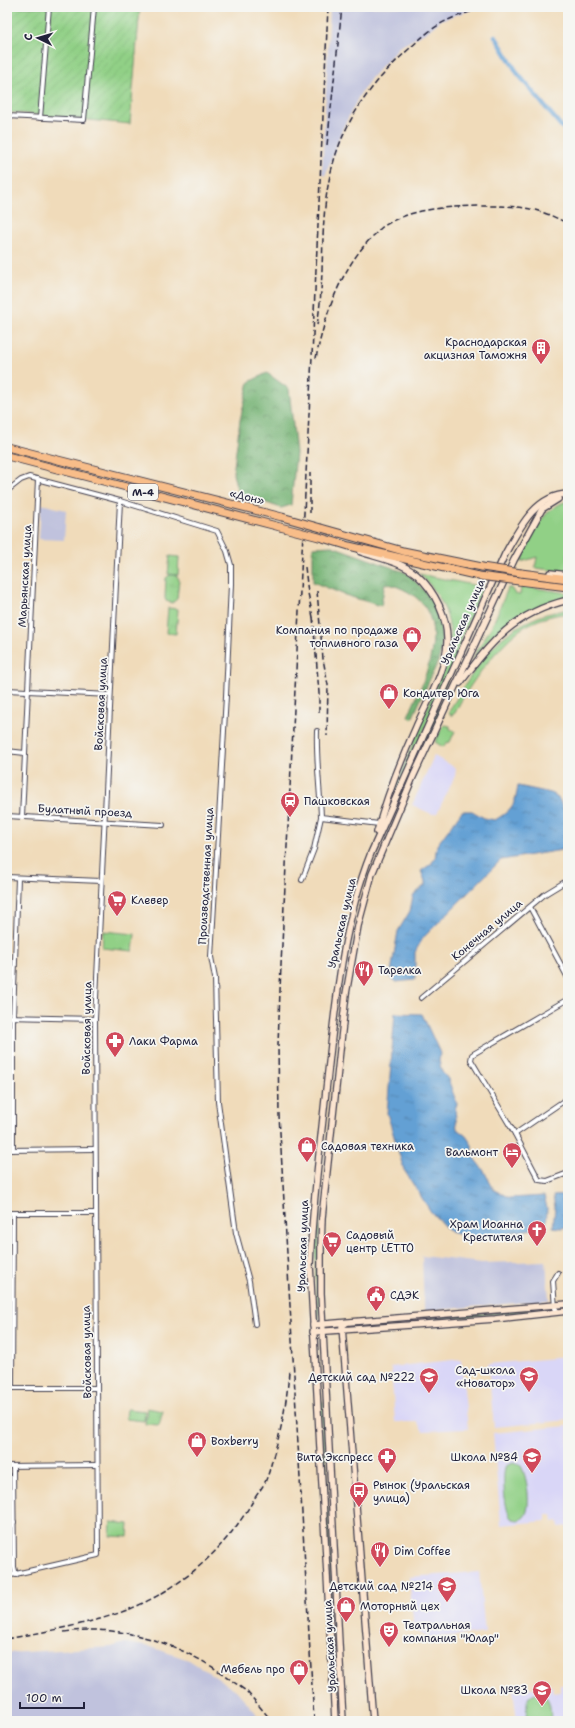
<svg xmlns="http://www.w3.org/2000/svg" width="575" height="1728" viewBox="0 0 575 1728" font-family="'Shantell Sans',sans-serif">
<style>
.built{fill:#d9d6f7}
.industrial{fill:#c0c2dd}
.grass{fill:#91d086;stroke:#5a7960}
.forest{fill:url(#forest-crowns);stroke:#4b6a57}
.park{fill:url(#park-tufts);stroke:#5a7960}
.garden{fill:url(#garden-furrows);stroke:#5a7960}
.water{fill:url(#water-ripples);stroke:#426188}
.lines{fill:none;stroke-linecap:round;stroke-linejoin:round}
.canal{stroke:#63a0d4;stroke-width:4.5}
.minor-casing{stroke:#413e4e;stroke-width:6}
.secondary-casing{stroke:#413e4e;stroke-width:8}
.trunk-casing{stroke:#413e4e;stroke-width:9}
.minor{stroke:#fff;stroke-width:4}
.secondary{stroke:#fce5d0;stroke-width:5.5}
.trunk{stroke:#f8bd89;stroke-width:7}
.rail{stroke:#22223b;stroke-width:1.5;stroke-dasharray:6 3;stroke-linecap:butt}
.trunk-bridge-casing{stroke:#413e4e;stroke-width:9;stroke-linecap:butt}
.trunk-bridge{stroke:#f8bd89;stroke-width:7}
.labels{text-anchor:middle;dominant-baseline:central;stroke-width:3.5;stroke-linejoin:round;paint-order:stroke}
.shield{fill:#f6f6f2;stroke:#626272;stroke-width:1}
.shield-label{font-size:10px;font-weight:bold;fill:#22223b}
.poi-label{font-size:11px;fill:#22223b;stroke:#f6f6f2;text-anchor:start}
.street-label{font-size:11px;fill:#22223b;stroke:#f6f6f2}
</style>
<defs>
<pattern id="forest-crowns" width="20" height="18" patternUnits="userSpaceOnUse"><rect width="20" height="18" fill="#74b273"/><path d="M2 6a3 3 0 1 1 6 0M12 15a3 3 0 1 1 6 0" fill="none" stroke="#5f9060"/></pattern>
<pattern id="park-tufts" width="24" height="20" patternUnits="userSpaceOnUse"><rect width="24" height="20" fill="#91d086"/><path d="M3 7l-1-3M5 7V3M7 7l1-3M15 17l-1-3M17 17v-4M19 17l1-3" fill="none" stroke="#7db275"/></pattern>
<pattern id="garden-furrows" width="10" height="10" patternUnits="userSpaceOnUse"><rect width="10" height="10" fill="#91d086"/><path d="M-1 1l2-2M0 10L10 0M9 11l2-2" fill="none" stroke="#7db275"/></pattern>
<pattern id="water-ripples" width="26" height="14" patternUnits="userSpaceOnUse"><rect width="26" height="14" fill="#63a0d4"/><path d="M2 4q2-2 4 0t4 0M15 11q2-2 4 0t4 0" fill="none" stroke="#5182ad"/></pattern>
</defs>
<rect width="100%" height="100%" fill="#f6f6f2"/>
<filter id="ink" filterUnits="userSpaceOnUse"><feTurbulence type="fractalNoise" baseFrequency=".025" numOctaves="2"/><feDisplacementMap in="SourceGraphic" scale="8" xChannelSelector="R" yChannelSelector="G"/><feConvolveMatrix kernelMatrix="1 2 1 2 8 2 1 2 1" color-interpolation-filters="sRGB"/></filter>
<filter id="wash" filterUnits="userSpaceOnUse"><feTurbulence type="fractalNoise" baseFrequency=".012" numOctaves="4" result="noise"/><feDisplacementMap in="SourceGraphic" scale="16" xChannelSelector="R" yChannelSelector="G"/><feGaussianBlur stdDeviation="0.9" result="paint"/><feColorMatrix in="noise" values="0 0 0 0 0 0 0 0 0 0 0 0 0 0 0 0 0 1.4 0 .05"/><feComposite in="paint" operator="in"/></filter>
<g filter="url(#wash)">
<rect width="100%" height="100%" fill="#f0dbba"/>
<g class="built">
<polygon points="434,756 456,768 455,776 437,813 432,814 412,805"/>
<polygon points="567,1357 568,1420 494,1427 488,1364"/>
<polygon points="461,1359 468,1429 423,1431 417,1422 395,1422 391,1367"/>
<polygon points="568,1426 568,1526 559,1527 558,1521 553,1522 552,1515 546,1515 546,1521 501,1525 493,1433"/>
<polygon points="479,1572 485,1633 429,1638 414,1630 409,1577"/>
<polygon points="560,1685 568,1685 568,1721 517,1721 513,1690 552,1686 553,1693 560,1692"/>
</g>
<g class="industrial">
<polygon points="330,7 480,7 441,20 427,32 399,47 372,77 360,94 342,130 325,176 322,173"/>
<polygon points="41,504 66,510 64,540 39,539"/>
<polygon points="422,1256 482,1263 546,1261 549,1300 426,1311 424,1308"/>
<polygon points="125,1643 151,1647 189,1660 236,1690 263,1721 7,1721 7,1653 111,1647"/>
</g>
<g class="grass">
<path d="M564,502H568V572L535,568L537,557L521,562C532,537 538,513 564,502Z"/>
<polygon points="170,556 179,557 178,575 168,574"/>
<path d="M419,574L483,587L465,629L448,678L399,786L393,793L448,656C455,624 444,596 419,574Z"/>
<path d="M521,586L568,593V598C540,605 512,617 491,637C484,645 478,654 471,661L493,624L508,588H511L515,594L520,595Z"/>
<path d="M568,609V613C552,615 538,619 524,627C501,641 466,688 455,713L452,715H450L449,712L452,706C477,667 492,635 538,617C547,613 558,612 568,609Z"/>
<polygon points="446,691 448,696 400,801 397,800"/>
<polygon points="445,725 450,726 450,729 455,731 450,742 446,743 443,747 435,742 443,726"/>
<polygon points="103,931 135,934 133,951 102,948"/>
<polygon points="319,1196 321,1196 319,1234 319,1321 317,1319 315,1255"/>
<polygon points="549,1308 548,1310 428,1320 428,1318"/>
<polygon points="320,1401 323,1402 328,1501 326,1502"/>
<polygon points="127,1409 145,1411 144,1421 126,1419"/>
<path d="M513,1463L520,1465C527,1471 538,1531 511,1518C505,1512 501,1474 506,1466Z"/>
<polygon points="326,1506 328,1507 335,1638 334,1639"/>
<polygon points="111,1522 129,1524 128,1537 110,1536"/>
<path d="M536,1693C552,1693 550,1710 551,1721H528C527,1710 523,1696 536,1693Z"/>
</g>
<g class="forest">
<polygon points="267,373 289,389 296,453 291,505 281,508 238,493 233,474 240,420 249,382"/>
<path d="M332,546L407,573L422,588L436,606L440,622L442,642L439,659L412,719L408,716C431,668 459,601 385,583L381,606L345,595L313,582V547Z"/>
</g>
<g class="park">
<polygon points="170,575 176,575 179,579 177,599 172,603 166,601 165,598 166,578"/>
<polygon points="168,608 178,609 176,634 166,633"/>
<polygon points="147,1408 163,1411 159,1425 145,1424"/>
</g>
<polygon class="garden" points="7,7 140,7 130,124 7,112"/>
<g class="water">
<path d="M518,786L551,793L559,799L568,820L567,843L562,850L501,860L423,938L415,952V980L396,982L390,978L398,931L410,911L413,896L425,885V881L421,871L431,864L435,858L437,845L462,811H472L484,818L495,820C512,810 515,805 518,786Z"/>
<polygon points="395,1013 422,1014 440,1053 439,1061 442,1072 448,1079 457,1104 455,1109 457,1129 466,1136 472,1145 473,1157 484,1171 494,1190 510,1198 544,1196 547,1208 546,1227 512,1232 494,1238 479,1240 450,1232 431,1212 404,1170 387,1113"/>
<polygon points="568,1195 568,1227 561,1228 553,1227 555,1207 553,1196"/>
</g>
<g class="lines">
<polyline class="canal" points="495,36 518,74 561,126 568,132"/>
</g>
</g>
<g filter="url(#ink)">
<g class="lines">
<g class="minor-casing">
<g id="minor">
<polyline points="7,116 84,120 94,7"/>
<polyline points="40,118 49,7"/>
<polyline points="7,491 21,480 29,477 120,501 217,531 227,551 231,565 231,584 226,696 211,957 215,978 218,1102 236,1233 249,1281 255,1324"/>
<polyline points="7,690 110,695"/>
<path d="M317,731C316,760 320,788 321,817L379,824"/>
<polyline points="7,751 25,753"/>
<polyline points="7,816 163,825"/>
<polyline points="22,817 38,479"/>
<polyline points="7,877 101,881"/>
<polyline points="302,880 314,849 321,817"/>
<polyline points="530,907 568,978"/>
<polyline points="421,998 545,894 568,880"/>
<polyline points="568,999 475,1053 472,1055 471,1060 515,1134 539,1180 547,1181 568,1173"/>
<polyline points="7,1017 95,1019"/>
<polyline points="515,1134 568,1098"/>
<polyline points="7,1150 95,1149"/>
<polyline points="13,1150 13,1017 18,878"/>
<polyline points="7,1213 95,1213"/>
<polyline points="558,1273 553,1281 555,1308 558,1312"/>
<polyline points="7,1388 96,1388"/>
<polyline points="12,1388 13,1213"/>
<polyline points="7,1466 97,1465"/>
<polyline points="13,1466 14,1567 16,1575"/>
<polyline points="7,1522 14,1522"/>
<polyline points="7,1576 98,1555 95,1019 120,501"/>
</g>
</g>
<g class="secondary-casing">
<g id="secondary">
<path d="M361,552C379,558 402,562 417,575C435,591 448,618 447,642C447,670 427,702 416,727C401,760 387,796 377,832"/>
<polyline points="550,573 568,575"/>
<path d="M460,683C492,641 514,613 568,600"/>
<polyline points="346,1323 342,1326 343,1340 373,1721"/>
<polyline points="313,1325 568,1304"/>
<polyline points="313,1332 495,1319 568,1311"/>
<path d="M335,1721L310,1265C312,1207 320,1149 326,1090C335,1011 341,928 371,853L505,554C519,529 535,495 568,494"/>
<polyline points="343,1721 321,1293 321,1248 322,1218 346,994 358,926 372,874 413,777 514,560 542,509 558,499"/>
</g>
</g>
<g class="trunk-casing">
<g id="trunk">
<polyline points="7,447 282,517"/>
<polyline points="7,456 280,527"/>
<polyline points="321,528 403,551 482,567"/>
<polyline points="319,537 349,546 479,576"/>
<polyline points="521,573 568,579"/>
<polyline points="519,581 568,587"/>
</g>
</g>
<use href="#minor" class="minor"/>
<use href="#secondary" class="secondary"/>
<use href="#trunk" class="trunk"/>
<g class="rail">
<polyline points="327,145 342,7"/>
<path d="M317,325C324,286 321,246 325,207C332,139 360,93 410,48C420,39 433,27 446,21C458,15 473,11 486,7"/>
<path d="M316,358C325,314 341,268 373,236C377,233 380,228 384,226C411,208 447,207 478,206C515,206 534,205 568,224"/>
<polyline points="310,513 310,473"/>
<polyline points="305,567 308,593 314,622"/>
<polyline points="317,591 323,659 328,685 327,736"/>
<polyline points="313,617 319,693 319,713"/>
<path d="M64,1632C123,1623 185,1645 231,1680C236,1684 243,1688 248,1693C256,1702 264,1712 272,1721"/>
<path d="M7,1639C42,1632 79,1626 113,1615C173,1596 222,1554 253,1501C257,1494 263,1487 266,1480C269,1473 271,1465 273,1457C282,1428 287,1401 289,1371"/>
<polyline points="314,1721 279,1115 278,1045 281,964 312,356 328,7"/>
</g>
<g class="trunk-bridge-casing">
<g id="trunk-bridge">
<polyline points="282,517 321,528"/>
<polyline points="280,527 319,537"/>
<polyline points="482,567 521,573"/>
<polyline points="479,576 519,581"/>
</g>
</g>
<use href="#trunk-bridge" class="trunk-bridge"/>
</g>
</g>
<defs>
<g id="building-pin" transform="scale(1)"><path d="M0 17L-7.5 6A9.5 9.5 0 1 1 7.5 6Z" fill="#d1495b" stroke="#f6f6f2"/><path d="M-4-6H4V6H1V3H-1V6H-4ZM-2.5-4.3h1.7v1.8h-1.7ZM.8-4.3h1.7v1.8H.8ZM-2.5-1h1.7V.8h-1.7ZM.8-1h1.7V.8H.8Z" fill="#fff"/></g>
<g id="shop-pin" transform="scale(1)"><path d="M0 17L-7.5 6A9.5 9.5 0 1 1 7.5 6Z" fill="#d1495b" stroke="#f6f6f2"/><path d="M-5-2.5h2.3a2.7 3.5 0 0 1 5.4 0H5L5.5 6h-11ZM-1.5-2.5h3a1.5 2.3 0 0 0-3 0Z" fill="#fff"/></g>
<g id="station-pin" transform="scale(1)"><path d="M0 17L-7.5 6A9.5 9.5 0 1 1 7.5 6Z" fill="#d1495b" stroke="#f6f6f2"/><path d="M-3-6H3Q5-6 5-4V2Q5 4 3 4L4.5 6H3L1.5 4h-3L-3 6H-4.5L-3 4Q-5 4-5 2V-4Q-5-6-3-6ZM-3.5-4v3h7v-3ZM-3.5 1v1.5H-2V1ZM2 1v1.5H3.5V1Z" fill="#fff"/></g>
<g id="supermarket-pin" transform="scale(1)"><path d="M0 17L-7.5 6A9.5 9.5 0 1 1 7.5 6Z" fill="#d1495b" stroke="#f6f6f2"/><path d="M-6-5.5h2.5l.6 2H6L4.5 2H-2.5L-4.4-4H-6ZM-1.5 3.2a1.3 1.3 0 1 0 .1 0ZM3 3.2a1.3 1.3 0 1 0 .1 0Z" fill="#fff"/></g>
<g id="restaurant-pin" transform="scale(1)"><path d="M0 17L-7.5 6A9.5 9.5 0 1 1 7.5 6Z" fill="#d1495b" stroke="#f6f6f2"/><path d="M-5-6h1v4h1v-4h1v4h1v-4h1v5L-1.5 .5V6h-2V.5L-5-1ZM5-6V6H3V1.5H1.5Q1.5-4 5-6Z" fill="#fff"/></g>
<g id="pharmacy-pin" transform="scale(1)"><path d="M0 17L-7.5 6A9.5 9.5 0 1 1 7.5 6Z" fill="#d1495b" stroke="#f6f6f2"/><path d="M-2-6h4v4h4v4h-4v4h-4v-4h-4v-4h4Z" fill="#fff"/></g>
<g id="hotel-pin" transform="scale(1)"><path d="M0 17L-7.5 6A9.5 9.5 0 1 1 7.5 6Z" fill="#d1495b" stroke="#f6f6f2"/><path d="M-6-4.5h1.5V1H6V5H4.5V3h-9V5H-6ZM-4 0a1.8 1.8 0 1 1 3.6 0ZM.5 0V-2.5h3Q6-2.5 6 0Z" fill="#fff"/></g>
<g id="church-pin" transform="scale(1)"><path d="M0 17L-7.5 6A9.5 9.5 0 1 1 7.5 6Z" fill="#d1495b" stroke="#f6f6f2"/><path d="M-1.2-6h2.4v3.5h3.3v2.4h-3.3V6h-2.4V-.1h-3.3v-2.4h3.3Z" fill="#fff"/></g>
<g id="civic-pin" transform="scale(1)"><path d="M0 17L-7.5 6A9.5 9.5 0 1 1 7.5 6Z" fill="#d1495b" stroke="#f6f6f2"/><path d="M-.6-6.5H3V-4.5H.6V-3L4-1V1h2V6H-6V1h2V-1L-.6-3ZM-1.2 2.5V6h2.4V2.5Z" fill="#fff"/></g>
<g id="school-pin" transform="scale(1)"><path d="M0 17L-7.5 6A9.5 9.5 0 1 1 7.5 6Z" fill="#d1495b" stroke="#f6f6f2"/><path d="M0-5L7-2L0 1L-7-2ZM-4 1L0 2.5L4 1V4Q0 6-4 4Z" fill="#fff"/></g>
<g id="bus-pin" transform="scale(1)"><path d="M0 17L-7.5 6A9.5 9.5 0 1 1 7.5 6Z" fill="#d1495b" stroke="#f6f6f2"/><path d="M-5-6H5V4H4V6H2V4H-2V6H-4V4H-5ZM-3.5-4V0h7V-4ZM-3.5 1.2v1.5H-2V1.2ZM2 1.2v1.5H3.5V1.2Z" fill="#fff"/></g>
<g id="theatre-pin" transform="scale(1)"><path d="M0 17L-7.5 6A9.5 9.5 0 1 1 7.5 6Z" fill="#d1495b" stroke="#f6f6f2"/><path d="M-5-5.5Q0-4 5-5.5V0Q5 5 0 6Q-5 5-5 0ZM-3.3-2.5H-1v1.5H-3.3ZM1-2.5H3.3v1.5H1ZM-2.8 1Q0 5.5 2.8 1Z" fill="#fff"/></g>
</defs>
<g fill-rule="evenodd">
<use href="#building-pin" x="541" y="348"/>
<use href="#shop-pin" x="412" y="636"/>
<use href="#shop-pin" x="389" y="693"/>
<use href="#station-pin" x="290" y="801"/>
<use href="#supermarket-pin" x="117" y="900"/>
<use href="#restaurant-pin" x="364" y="970"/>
<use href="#pharmacy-pin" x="115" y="1041"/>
<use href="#shop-pin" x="307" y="1146"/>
<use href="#hotel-pin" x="512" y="1152"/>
<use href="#church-pin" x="537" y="1230"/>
<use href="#supermarket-pin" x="332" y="1241"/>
<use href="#civic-pin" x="376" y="1295"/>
<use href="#school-pin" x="529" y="1376"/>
<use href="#school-pin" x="429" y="1377"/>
<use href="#shop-pin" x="197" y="1441"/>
<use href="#pharmacy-pin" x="387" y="1457"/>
<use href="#school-pin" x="532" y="1457"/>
<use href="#bus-pin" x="359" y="1491"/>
<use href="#restaurant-pin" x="380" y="1551"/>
<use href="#school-pin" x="447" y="1586"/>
<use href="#shop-pin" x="346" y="1606"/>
<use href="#theatre-pin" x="389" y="1631"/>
<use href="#shop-pin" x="299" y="1669"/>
<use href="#school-pin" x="542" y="1690"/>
</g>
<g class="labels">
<rect class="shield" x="128" y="484" width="30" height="16" rx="3"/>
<g class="shield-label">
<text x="143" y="492">М-4</text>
</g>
<g class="poi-label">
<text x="527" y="342" text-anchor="end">Краснодарская<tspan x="527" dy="13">акцизная Таможня</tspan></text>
<text x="398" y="630" text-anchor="end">Компания по продаже<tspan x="398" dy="13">топливного газа</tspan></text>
<text x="403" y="693">Кондитер Юга</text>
<text x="304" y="801">Пашковская</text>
<text x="131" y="900">Клевер</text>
<text x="378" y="970">Тарелка</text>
<text x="129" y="1041">Лаки Фарма</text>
<text x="321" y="1146">Садовая техника</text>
<text x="498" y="1152" text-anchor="end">Вальмонт</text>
<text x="523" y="1224" text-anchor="end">Храм Иоанна<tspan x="523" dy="13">Крестителя</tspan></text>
<text x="346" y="1235">Садовый<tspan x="346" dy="13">центр LETTO</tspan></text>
<text x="390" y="1295">СДЭК</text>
<text x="515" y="1370" text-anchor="end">Сад-школа<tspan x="515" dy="13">«Новатор»</tspan></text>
<text x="415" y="1377" text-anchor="end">Детский сад №222</text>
<text x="211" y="1441">Boxberry</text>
<text x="373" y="1457" text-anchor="end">Вита Экспресс</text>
<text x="518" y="1457" text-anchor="end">Школа №84</text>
<text x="373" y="1485">Рынок (Уральская<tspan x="373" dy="13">улица)</tspan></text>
<text x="394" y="1551">Dim Coffee</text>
<text x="433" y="1586" text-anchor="end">Детский сад №214</text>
<text x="360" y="1606">Моторный цех</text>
<text x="403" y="1625">Театральная<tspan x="403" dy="13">компания "Юлар"</tspan></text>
<text x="285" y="1669" text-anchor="end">Мебель про</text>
<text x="528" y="1690" text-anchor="end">Школа №83</text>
</g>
<g class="street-label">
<text transform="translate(247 497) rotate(14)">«Дон»</text>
<text transform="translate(25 576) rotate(-87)">Марьянская улица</text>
<text transform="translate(463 622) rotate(-66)">Уральская улица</text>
<text transform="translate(101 704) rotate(-87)">Войсковая улица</text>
<text transform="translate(85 811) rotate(3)">Булатный проезд</text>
<text transform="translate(206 876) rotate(-87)">Производственная улица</text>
<text transform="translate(342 923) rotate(-77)">Уральская улица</text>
<text transform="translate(487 930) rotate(-40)">Конечная улица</text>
<text transform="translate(87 1028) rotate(-89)">Войсковая улица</text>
<text transform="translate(303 1246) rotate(-88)">Уральская улица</text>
<text transform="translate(87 1352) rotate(-91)">Войсковая улица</text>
<text transform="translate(330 1646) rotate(-93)">Уральская улица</text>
</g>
</g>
<rect width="575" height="1728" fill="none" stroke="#f6f6f2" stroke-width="24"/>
<g transform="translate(38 38) rotate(275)" stroke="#f6f6f2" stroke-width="3" paint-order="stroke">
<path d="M0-3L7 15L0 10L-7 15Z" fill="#22223b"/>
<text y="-6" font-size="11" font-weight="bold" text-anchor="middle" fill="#22223b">С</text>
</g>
<path d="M20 1702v6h64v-6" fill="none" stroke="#22223b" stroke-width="2"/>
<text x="26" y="1702" font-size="12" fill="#22223b" stroke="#f6f6f2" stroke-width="3" paint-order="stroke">100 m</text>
</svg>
